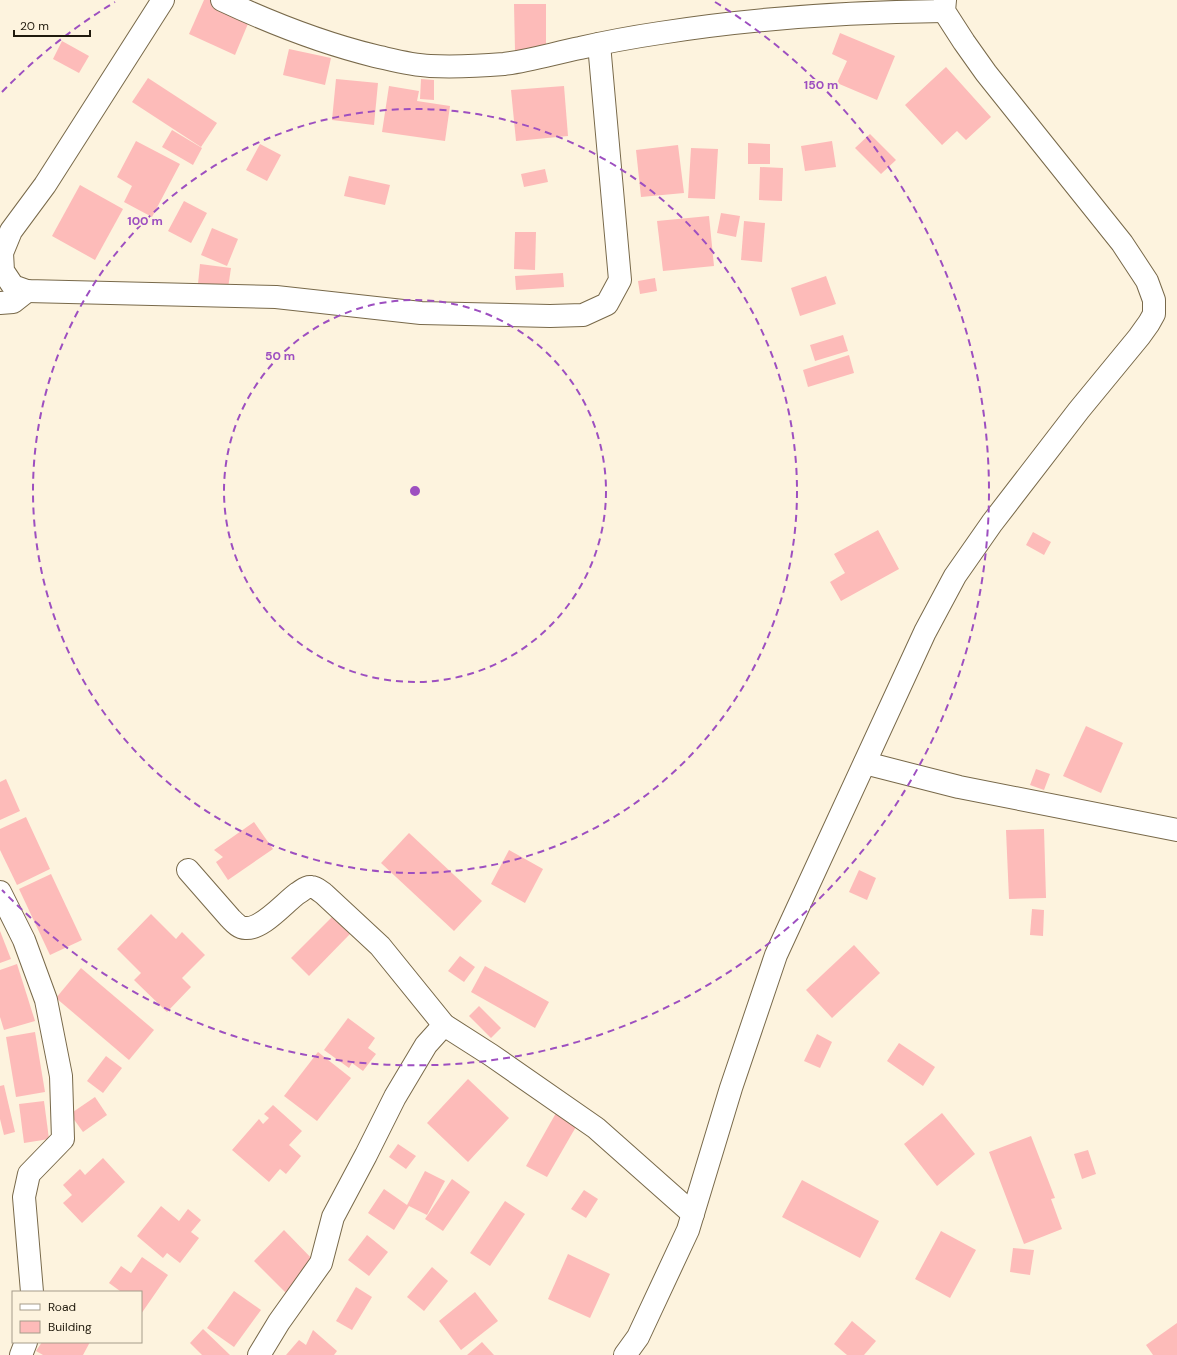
<svg xmlns="http://www.w3.org/2000/svg" width="1177" height="1355" viewBox="0 0 1177 1355" font-family="'DM Sans',sans-serif">
<style>
.building{fill:#fdbbb9}
.lines{fill:none;stroke-linecap:round;stroke-linejoin:round}
.minor-casing{stroke:#78694a;stroke-width:24}
.minor{stroke:#fff;stroke-width:22}
.ring{fill:none;stroke:#9d4fc0;stroke-width:2;stroke-dasharray:7 5}
.centre{fill:#9d4fc0;stroke:#fdf3de;stroke-width:2}
.ring-label{font-size:12px;text-anchor:middle;font-weight:bold;fill:#9d4fc0;stroke:#fdf3de;stroke-width:4;stroke-linejoin:round;paint-order:stroke}
</style>
<rect width="100%" height="100%" fill="#fdf3de"/>
<g class="building">
<polygon points="204,0 220,0 252,14 235,55 189,34"/>
<polygon points="514,4 546,4 546,51 515,51"/>
<polygon points="840,33 895,56 877,100 837,83 847,61 832,54"/>
<polygon points="62,41 89,56 79,73 53,59"/>
<polygon points="289,49 331,58 325,85 283,75"/>
<polygon points="946,67 991,117 966,140 957,131 942,145 905,105"/>
<polygon points="148,78 217,123 201,147 132,102"/>
<polygon points="336,79 378,83 374,125 332,120"/>
<polygon points="421,79 434,80 434,100 420,99"/>
<polygon points="389,86 419,91 417,101 450,106 445,141 382,132"/>
<polygon points="564,86 568,136 516,141 511,90"/>
<polygon points="172,130 202,148 193,165 162,147"/>
<polygon points="870,134 896,160 881,174 855,148"/>
<polygon points="136,141 180,164 152,217 124,202 132,186 117,177"/>
<polygon points="832,141 836,167 805,171 801,146"/>
<polygon points="748,143 770,144 770,164 748,164"/>
<polygon points="260,144 281,155 267,181 246,170"/>
<polygon points="678,145 684,193 641,197 636,150"/>
<polygon points="691,148 718,149 715,199 688,198"/>
<polygon points="760,167 783,168 782,201 759,200"/>
<polygon points="545,169 548,182 524,187 521,174"/>
<polygon points="349,176 390,185 385,205 344,196"/>
<polygon points="80,185 123,209 95,260 52,236"/>
<polygon points="184,201 207,213 191,243 168,231"/>
<polygon points="721,213 740,216 736,237 717,233"/>
<polygon points="709,216 714,266 663,271 657,221"/>
<polygon points="744,221 765,223 762,262 741,260"/>
<polygon points="212,228 238,239 227,266 201,255"/>
<polygon points="515,232 536,232 535,270 514,269"/>
<polygon points="200,264 231,268 228,288 198,284"/>
<polygon points="563,273 564,287 516,290 515,276"/>
<polygon points="826,276 836,304 800,316 791,288"/>
<polygon points="655,278 657,291 640,294 638,281"/>
<polygon points="843,335 848,351 815,361 810,345"/>
<polygon points="849,355 854,373 808,387 803,370"/>
<polygon points="878,530 899,569 841,601 830,582 845,573 834,554"/>
<polygon points="1033,532 1051,542 1044,555 1026,545"/>
<polygon points="1086,726 1123,743 1101,793 1063,776"/>
<polygon points="1036,769 1050,774 1044,790 1030,785"/>
<polygon points="6,779 20,811 0,820 0,782"/>
<polygon points="26,817 50,869 17,885 0,850 0,829"/>
<polygon points="254,822 273,849 228,880 216,862 223,857 214,850"/>
<polygon points="1044,829 1046,898 1009,899 1006,830"/>
<polygon points="409,833 482,901 454,931 381,863"/>
<polygon points="509,850 543,869 525,903 491,884"/>
<polygon points="859,870 876,878 867,900 849,892"/>
<polygon points="51,874 82,940 50,955 19,889"/>
<polygon points="1032,909 1044,910 1043,936 1030,935"/>
<polygon points="151,914 176,939 182,932 205,955 182,978 191,987 167,1012 134,980 141,973 117,949"/>
<polygon points="332,917 350,934 309,976 291,958"/>
<polygon points="0,931 11,959 0,963"/>
<polygon points="854,945 880,973 832,1018 806,990"/>
<polygon points="460,956 475,967 464,982 448,971"/>
<polygon points="17,964 35,1021 4,1030 0,1017 0,970"/>
<polygon points="485,966 549,1002 535,1028 471,992"/>
<polygon points="81,968 154,1030 129,1060 56,998"/>
<polygon points="479,1006 501,1028 491,1038 469,1016"/>
<polygon points="348,1018 375,1038 368,1048 376,1054 363,1071 352,1063 349,1068 324,1050"/>
<polygon points="35,1032 45,1092 16,1097 6,1037"/>
<polygon points="817,1034 832,1042 820,1068 804,1061"/>
<polygon points="899,1043 935,1067 923,1086 887,1061"/>
<polygon points="318,1052 351,1078 317,1121 284,1096"/>
<polygon points="106,1056 122,1068 103,1093 87,1081"/>
<polygon points="468,1079 509,1118 468,1162 427,1123"/>
<polygon points="4,1085 15,1132 4,1135 0,1119 0,1086"/>
<polygon points="95,1097 107,1115 83,1132 70,1114"/>
<polygon points="44,1101 49,1139 24,1143 19,1104"/>
<polygon points="273,1105 302,1131 289,1145 301,1156 286,1174 280,1169 269,1182 232,1150 259,1119 263,1124 269,1118 264,1114"/>
<polygon points="556,1113 577,1125 547,1177 526,1166"/>
<polygon points="942,1113 975,1154 937,1186 904,1144"/>
<polygon points="1031,1136 1055,1198 1051,1199 1062,1229 1024,1244 989,1152"/>
<polygon points="398,1144 416,1156 406,1169 389,1157"/>
<polygon points="1088,1150 1096,1174 1082,1179 1074,1154"/>
<polygon points="103,1158 125,1182 82,1223 63,1203 72,1195 63,1185 80,1169 85,1175"/>
<polygon points="425,1171 445,1181 427,1215 409,1206 394,1230 368,1213 384,1189 407,1205"/>
<polygon points="452,1179 470,1192 443,1231 425,1219"/>
<polygon points="802,1180 879,1221 860,1258 782,1217"/>
<polygon points="584,1190 598,1199 586,1218 571,1209"/>
<polygon points="505,1201 525,1214 490,1266 470,1253"/>
<polygon points="161,1206 179,1221 188,1209 201,1220 191,1232 199,1238 180,1263 167,1253 163,1258 137,1236"/>
<polygon points="284,1230 317,1264 287,1294 254,1261"/>
<polygon points="941,1231 976,1250 950,1298 915,1279"/>
<polygon points="367,1235 388,1252 369,1276 348,1260"/>
<polygon points="1013,1248 1034,1250 1030,1275 1010,1272"/>
<polygon points="568,1254 610,1274 590,1318 548,1299"/>
<polygon points="142,1257 168,1275 141,1314 141,1292 119,1292 120,1291 109,1283 121,1266 131,1273"/>
<polygon points="432,1267 448,1281 424,1311 407,1297"/>
<polygon points="356,1287 372,1297 352,1330 336,1321"/>
<polygon points="234,1291 261,1310 234,1347 207,1328"/>
<polygon points="475,1292 498,1321 461,1350 439,1321"/>
<polygon points="852,1321 876,1341 864,1355 847,1355 834,1344"/>
<polygon points="1177,1323 1177,1355 1153,1355 1146,1345"/>
<polygon points="203,1329 230,1355 202,1355 190,1343"/>
<polygon points="313,1330 337,1351 334,1355 286,1355 299,1340 306,1345"/>
<polygon points="42,1342 90,1342 83,1355 43,1355 36,1351"/>
<polygon points="482,1342 494,1355 467,1355"/>
</g>
<g class="lines">
<g class="minor-casing">
<g id="minor">
<polyline points="163,0 45,185 11,231 2,253 3,271 13,286 27,291 276,297 421,313 550,316 583,315 607,304 620,280 599,44"/>
<path d="M222,0C271,23 322,43 375,56C393,60 411,65 430,66C454,67 479,66 504,64C529,61 555,53 580,48C606,42 633,37 660,33C754,18 849,12 944,11"/>
<polyline points="0,303 13,302 27,291"/>
<polyline points="865,763 959,787 1177,830"/>
<path d="M188,870L230,918C234,922 239,928 245,928C262,930 284,903 298,893C302,891 306,886 311,887C316,887 320,891 324,894L380,946L444,1025L491,1055L596,1128L693,1214"/>
<polyline points="0,892 24,940 46,1000 61,1076 63,1139 29,1174 24,1197 32,1292"/>
<polyline points="21,1355 26,1342"/>
<polyline points="259,1355 279,1322 321,1263 333,1217 366,1155 395,1097 426,1045 444,1025"/>
<polyline points="625,1355 638,1337 688,1230 731,1088 776,955 925,632 955,576 992,523 1079,410 1139,337 1149,323 1154,314 1154,300 1147,281 1122,243 986,73 964,42 944,11 945,0"/>
</g>
</g>
<use href="#minor" class="minor"/>
</g>
<g class="ring">
<circle cx="415" cy="491" r="191"/>
<circle cx="415" cy="491" r="382"/>
<path d="M2 92A574 574 0 0 1 115 2M715 2A574 574 0 1 1 2 890"/>
</g>
<circle cx="415" cy="491" r="6" class="centre"/>
<g class="ring-label">
<text x="821" y="89">150 m</text>
<text x="145" y="225">100 m</text>
<text x="280" y="360">50 m</text>
</g>
<rect x="12" y="1291" width="130" height="52" fill="#fdf3de" stroke="#a59c8a"/>
<rect x="20" y="1304" width="20" height="6" fill="#ffffff" stroke="#a59c8a"/>
<text x="48" y="1311" font-size="12" fill="#201a0d">Road</text>
<rect x="20" y="1321" width="20" height="12" fill="#fdbbb9" stroke="#a59c8a"/>
<text x="48" y="1331" font-size="12" fill="#201a0d">Building</text>
<path d="M14 30v6h76v-6" fill="none" stroke="#201a0d" stroke-width="2"/>
<text x="20" y="30" font-size="12" fill="#201a0d" stroke="#fdf3de" stroke-width="3" paint-order="stroke">20 m</text>
</svg>
